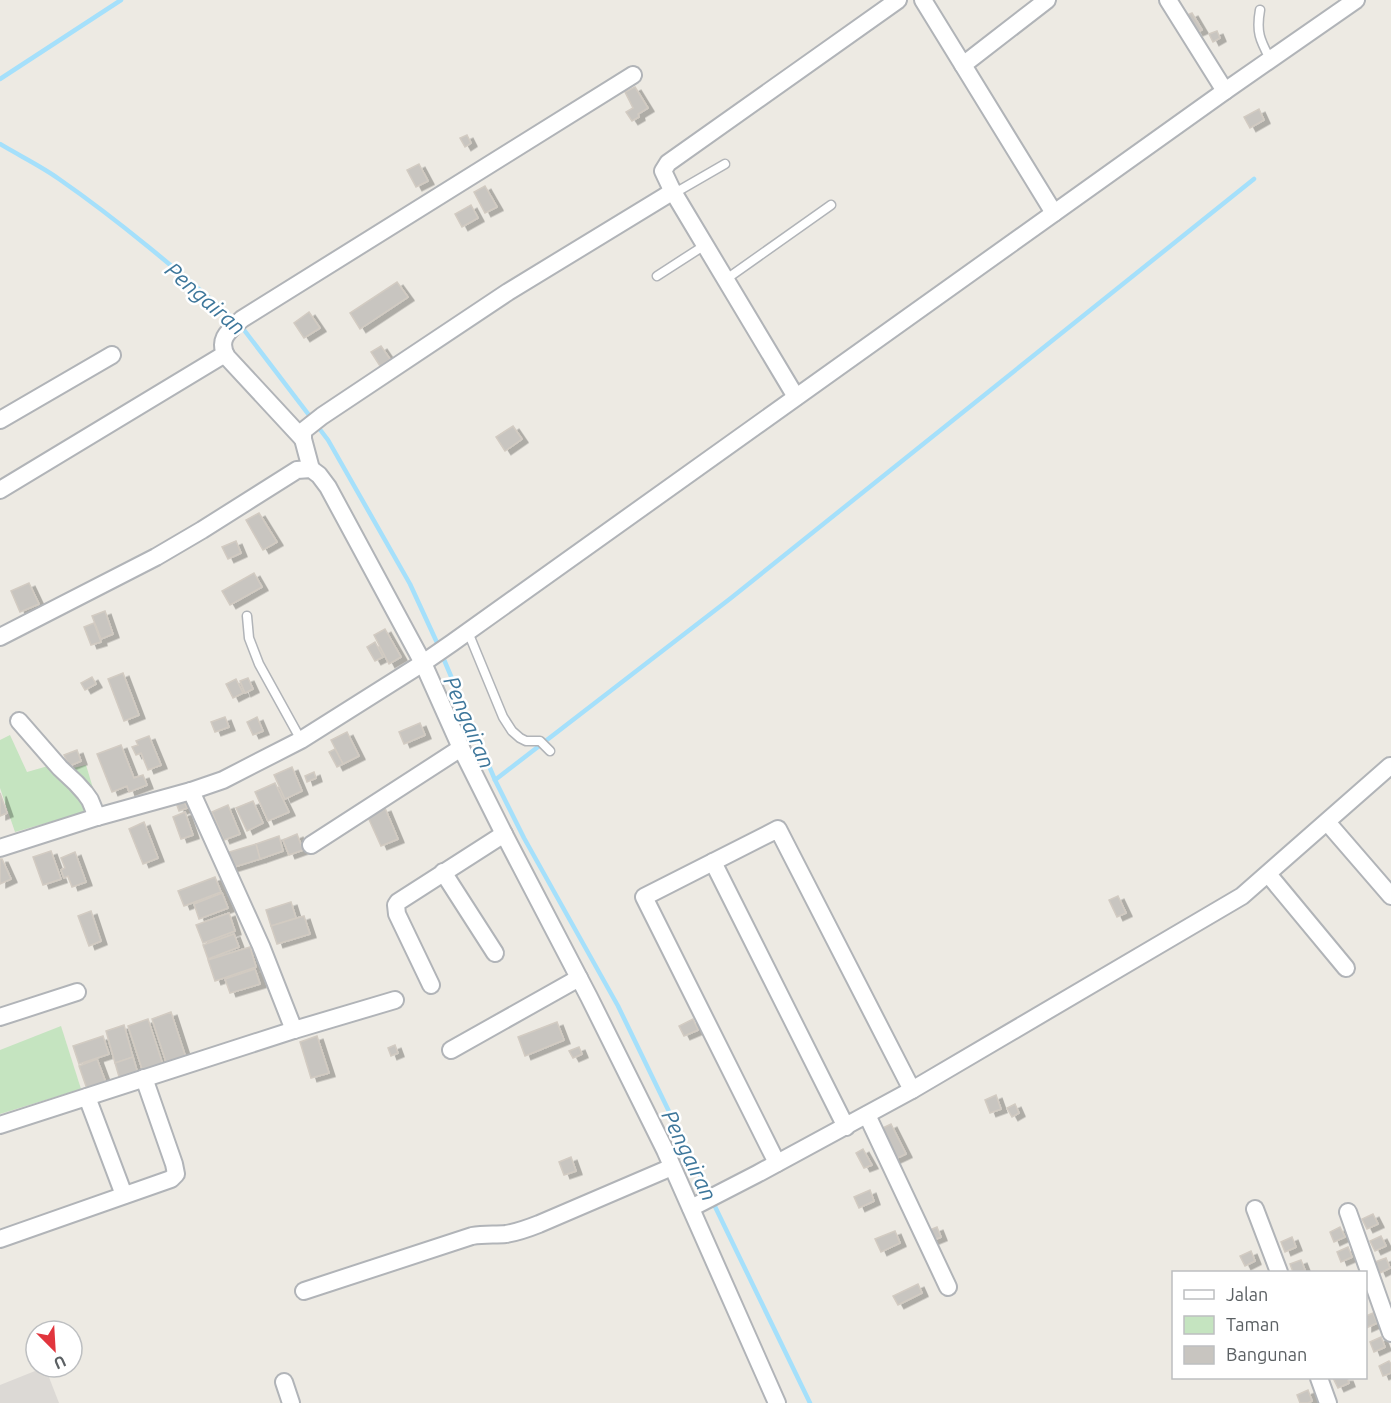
<svg xmlns="http://www.w3.org/2000/svg" width="1391" height="1403" viewBox="0 0 1391 1403" font-family="Ubuntu,sans-serif">
<style>
.industrial{fill:#dcd9d5}
.green{fill:#c5e4c0}
.lines{fill:none;stroke-linecap:round;stroke-linejoin:round}
.stream{stroke:#a5e0fb;stroke-width:4.5}
.building{fill:#c8c5c0;stroke:#d2cbc2;stroke-width:1.5;filter:url(#shadow)}
.lane-casing{stroke:#b1b4b8;stroke-width:11}
.street-casing{stroke:#b1b4b8;stroke-width:20}
.lane{stroke:#fff;stroke-width:8}
.street{stroke:#fff;stroke-width:16}
.labels{text-anchor:middle;dominant-baseline:central;stroke-width:5;stroke-linejoin:round;paint-order:stroke}
.water-label{font-size:22px;font-style:italic;fill:#3e779b;stroke:#fff}
</style>
<defs>
<filter id="shadow"><feDropShadow dx="6" dy="3.5" stdDeviation="0" flood-color="#0004"/></filter>
</defs>
<rect width="100%" height="100%" fill="#edeae3"/>
<polygon class="industrial" points="45,1367 59,1403 0,1403 0,1385"/>
<g class="green">
<polygon points="10,735 27,772 62,762 69,769 86,765 99,808 15,832 0,788 0,740"/>
<polygon points="61,1026 81,1089 0,1114 0,1050"/>
</g>
<g class="lines">
<g class="stream">
<polyline points="0,79 121,0"/>
<path d="M0,144C20,156 41,166 59,179C121,222 178,271 235,320"/>
<polyline points="241,326 328,440 410,584 439,647"/>
<polyline points="442,655 495,780 524,838 618,1006 810,1403"/>
<polyline points="495,780 731,598 1254,179"/>
</g>
</g>
<g class="building">
<polygon points="1192,13 1202,30 1197,32 1187,15"/>
<polygon points="1217,31 1220,38 1213,42 1209,34"/>
<polygon points="635,87 648,108 638,114 639,117 632,121 626,112 633,108 625,92"/>
<polygon points="1259,109 1264,120 1250,128 1244,117"/>
<polygon points="467,135 471,143 465,147 460,138"/>
<polygon points="419,164 428,181 416,187 407,170"/>
<polygon points="485,186 497,207 485,213 474,192"/>
<polygon points="471,205 478,218 462,227 455,214"/>
<polygon points="397,282 408,297 360,329 350,313"/>
<polygon points="309,312 320,328 304,338 294,323"/>
<polygon points="381,346 390,359 380,366 371,352"/>
<polygon points="513,426 522,439 505,451 496,437"/>
<polygon points="259,513 277,542 263,550 246,520"/>
<polygon points="236,541 241,553 228,559 222,547"/>
<polygon points="254,573 262,587 230,605 222,591"/>
<polygon points="29,583 39,604 20,612 11,591"/>
<polygon points="105,611 113,634 101,639 92,616"/>
<polygon points="94,623 101,642 91,645 84,627"/>
<polygon points="385,629 401,657 389,664 374,635"/>
<polygon points="375,642 383,657 375,661 367,647"/>
<polygon points="123,673 139,715 124,721 108,679"/>
<polygon points="92,677 96,684 85,690 81,683"/>
<polygon points="248,678 253,689 245,693 240,681"/>
<polygon points="236,679 243,693 233,698 226,684"/>
<polygon points="225,717 229,727 215,732 211,722"/>
<polygon points="257,717 263,731 253,735 247,722"/>
<polygon points="420,723 425,735 404,744 399,732"/>
<polygon points="347,732 359,756 343,764 331,740"/>
<polygon points="149,736 161,765 148,770 141,753 136,755 132,747 138,745 136,741"/>
<polygon points="121,745 134,778 143,775 147,785 129,792 127,786 112,792 97,754"/>
<polygon points="335,749 343,764 337,767 329,752"/>
<polygon points="77,750 81,761 69,766 64,755"/>
<polygon points="292,767 302,791 285,799 274,775"/>
<polygon points="314,772 316,778 307,782 305,776"/>
<polygon points="275,783 289,812 268,821 255,792"/>
<polygon points="0,793 7,813 0,816"/>
<polygon points="182,797 187,808 179,811 175,800"/>
<polygon points="253,801 263,823 247,831 236,808"/>
<polygon points="228,805 240,834 224,840 212,812"/>
<polygon points="385,808 398,839 381,846 367,815"/>
<polygon points="185,812 193,835 181,839 173,817"/>
<polygon points="144,822 158,858 143,864 129,829"/>
<polygon points="297,834 303,850 289,855 283,840"/>
<polygon points="279,836 283,851 260,859 256,844"/>
<polygon points="256,844 260,859 231,868 226,853"/>
<polygon points="51,851 61,879 43,885 33,857"/>
<polygon points="75,852 86,882 72,887 68,876 64,878 61,870 65,868 61,858"/>
<polygon points="0,859 2,859 11,879 0,884"/>
<polygon points="215,877 221,892 184,906 178,891"/>
<polygon points="222,893 228,908 199,919 194,904"/>
<polygon points="1118,896 1126,913 1117,917 1109,900"/>
<polygon points="291,902 296,918 271,926 266,910"/>
<polygon points="91,911 101,941 89,946 78,916"/>
<polygon points="229,913 235,931 203,943 196,925"/>
<polygon points="304,916 310,934 277,944 271,926"/>
<polygon points="234,934 239,947 208,959 203,945"/>
<polygon points="250,947 256,967 215,981 208,960"/>
<polygon points="255,969 260,984 230,993 225,979"/>
<polygon points="171,1012 186,1058 167,1065 152,1019"/>
<polygon points="148,1019 163,1065 143,1072 128,1026"/>
<polygon points="693,1019 698,1030 684,1036 679,1026"/>
<polygon points="557,1022 564,1040 525,1056 518,1037"/>
<polygon points="124,1025 133,1057 115,1063 106,1031"/>
<polygon points="103,1036 109,1054 79,1064 73,1046"/>
<polygon points="317,1036 329,1073 311,1078 300,1042"/>
<polygon points="395,1045 398,1053 391,1056 388,1048"/>
<polygon points="579,1047 582,1054 573,1058 569,1051"/>
<polygon points="133,1057 138,1074 120,1080 115,1063"/>
<polygon points="97,1059 106,1083 87,1089 79,1066"/>
<polygon points="996,1095 1001,1109 990,1113 985,1100"/>
<polygon points="1015,1104 1019,1113 1012,1117 1007,1108"/>
<polygon points="891,1124 906,1154 891,1161 876,1131"/>
<polygon points="863,1149 872,1165 864,1168 856,1153"/>
<polygon points="571,1157 576,1171 564,1175 559,1162"/>
<polygon points="870,1190 874,1201 859,1208 854,1197"/>
<polygon points="1373,1214 1378,1224 1367,1229 1362,1219"/>
<polygon points="937,1227 941,1237 929,1242 925,1232"/>
<polygon points="1340,1227 1345,1237 1334,1242 1330,1232"/>
<polygon points="895,1231 900,1243 881,1252 875,1239"/>
<polygon points="1381,1236 1386,1246 1375,1251 1370,1241"/>
<polygon points="1292,1237 1296,1247 1285,1252 1281,1242"/>
<polygon points="1348,1247 1352,1257 1341,1262 1337,1252"/>
<polygon points="1251,1251 1255,1261 1245,1266 1240,1256"/>
<polygon points="1386,1258 1390,1268 1380,1273 1375,1262"/>
<polygon points="1301,1260 1305,1270 1300,1272 1293,1272 1290,1264"/>
<polygon points="918,1284 922,1293 898,1305 893,1296"/>
<polygon points="1373,1313 1377,1323 1366,1328 1366,1316"/>
<polygon points="1381,1337 1385,1347 1374,1352 1370,1342"/>
<polygon points="1389,1361 1391,1364 1391,1373 1383,1376 1379,1366"/>
<polygon points="1333,1378 1347,1378 1349,1383 1338,1388"/>
<polygon points="1308,1390 1312,1401 1308,1403 1300,1403 1297,1395"/>
</g>
<g class="lines">
<g class="lane-casing">
<g id="lane">
<path d="M1260,10C1256,32 1260,40 1270,59"/>
<polyline points="675,195 680,190 725,164"/>
<polyline points="657,276 705,245"/>
<polyline points="725,280 831,205"/>
<polyline points="247,616 249,638 259,664 301,740"/>
<polyline points="468,632 503,717 512,731 520,738 526,741 540,741 550,751"/>
</g>
</g>
<g class="street-casing">
<g id="street">
<polyline points="923,0 963,65"/>
<polyline points="1047,0 963,65 1054,213"/>
<polyline points="1168,0 1225,91"/>
<polyline points="672,190 796,397"/>
<polyline points="0,420 112,355"/>
<path d="M303,439L227,357C216,339 230,330 242,319L633,75"/>
<polyline points="311,469 303,439 303,431 322,416 508,292 667,195 672,190 663,171 668,163 898,0"/>
<polyline points="0,490 225,354"/>
<polyline points="0,637 156,557 202,530 297,470 311,469 319,475 328,487 423,663 461,748 504,834 589,997 665,1150 777,1403"/>
<polyline points="19,721 60,768 76,783 85,793 90,800 97,817"/>
<polyline points="191,791 261,946 294,1030"/>
<polyline points="1327,822 1391,896"/>
<polyline points="311,845 461,748"/>
<polyline points="0,848 97,817 191,791 223,780 301,740 423,663 452,643 1225,91 1356,0"/>
<polyline points="713,862 846,1127"/>
<polyline points="443,872 495,953"/>
<polyline points="1268,874 1346,968"/>
<polyline points="431,985 397,914 396,905 398,902 504,834"/>
<polyline points="0,1017 77,992"/>
<polyline points="451,1050 579,978"/>
<polyline points="87,1097 124,1195"/>
<polyline points="867,1115 948,1287"/>
<polyline points="0,1125 294,1030 395,1000"/>
<polyline points="777,1163 644,897 778,829 912,1090"/>
<polyline points="691,1208 757,1174 912,1090 1242,896 1390,766 1391,767"/>
<polyline points="1255,1209 1279,1272"/>
<polyline points="1348,1212 1391,1333"/>
<polyline points="0,1239 171,1179 176,1174 174,1164 144,1078"/>
<path d="M304,1291L472,1236C484,1234 495,1235 506,1234C518,1232 529,1228 539,1224L672,1167"/>
<polyline points="1319,1378 1328,1403"/>
<polyline points="284,1382 291,1403"/>
</g>
</g>
<use href="#lane" class="lane"/>
<use href="#street" class="street"/>
</g>
<g class="labels">
<g class="water-label">
<text transform="translate(206 298) rotate(41)">Pengairan</text>
<text transform="translate(470 722) rotate(67)">Pengairan</text>
<text transform="translate(690 1155) rotate(64)">Pengairan</text>
</g>
</g>
<rect x="1172" y="1271" width="195" height="108" fill="#ffffff" stroke="#bdbfc1" stroke-width="1.5"/>
<rect x="1184" y="1290" width="30" height="9" fill="#ffffff" stroke="#bdbfc1" stroke-width="1.5"/>
<text x="1226" y="1301" font-size="18" fill="#5b6063">Jalan</text>
<rect x="1184" y="1316" width="30" height="18" fill="#c5e4c0" stroke="#bdbfc1" stroke-width="1.5"/>
<text x="1226" y="1331" font-size="18" fill="#5b6063">Taman</text>
<rect x="1184" y="1346" width="30" height="18" fill="#c8c5c0" stroke="#bdbfc1" stroke-width="1.5"/>
<text x="1226" y="1361" font-size="18" fill="#5b6063">Bangunan</text>
<g transform="translate(54 1349) rotate(156)"><circle r="28" fill="#ffffff" stroke="#bdbfc1" stroke-width="1.5"/>
<path d="M0-4.5L10 22L0 15L-10 22Z" fill="#e1353d"/>
<text y="-9" font-size="16" font-weight="bold" text-anchor="middle" fill="#5b6063">U</text>
</g>
</svg>
